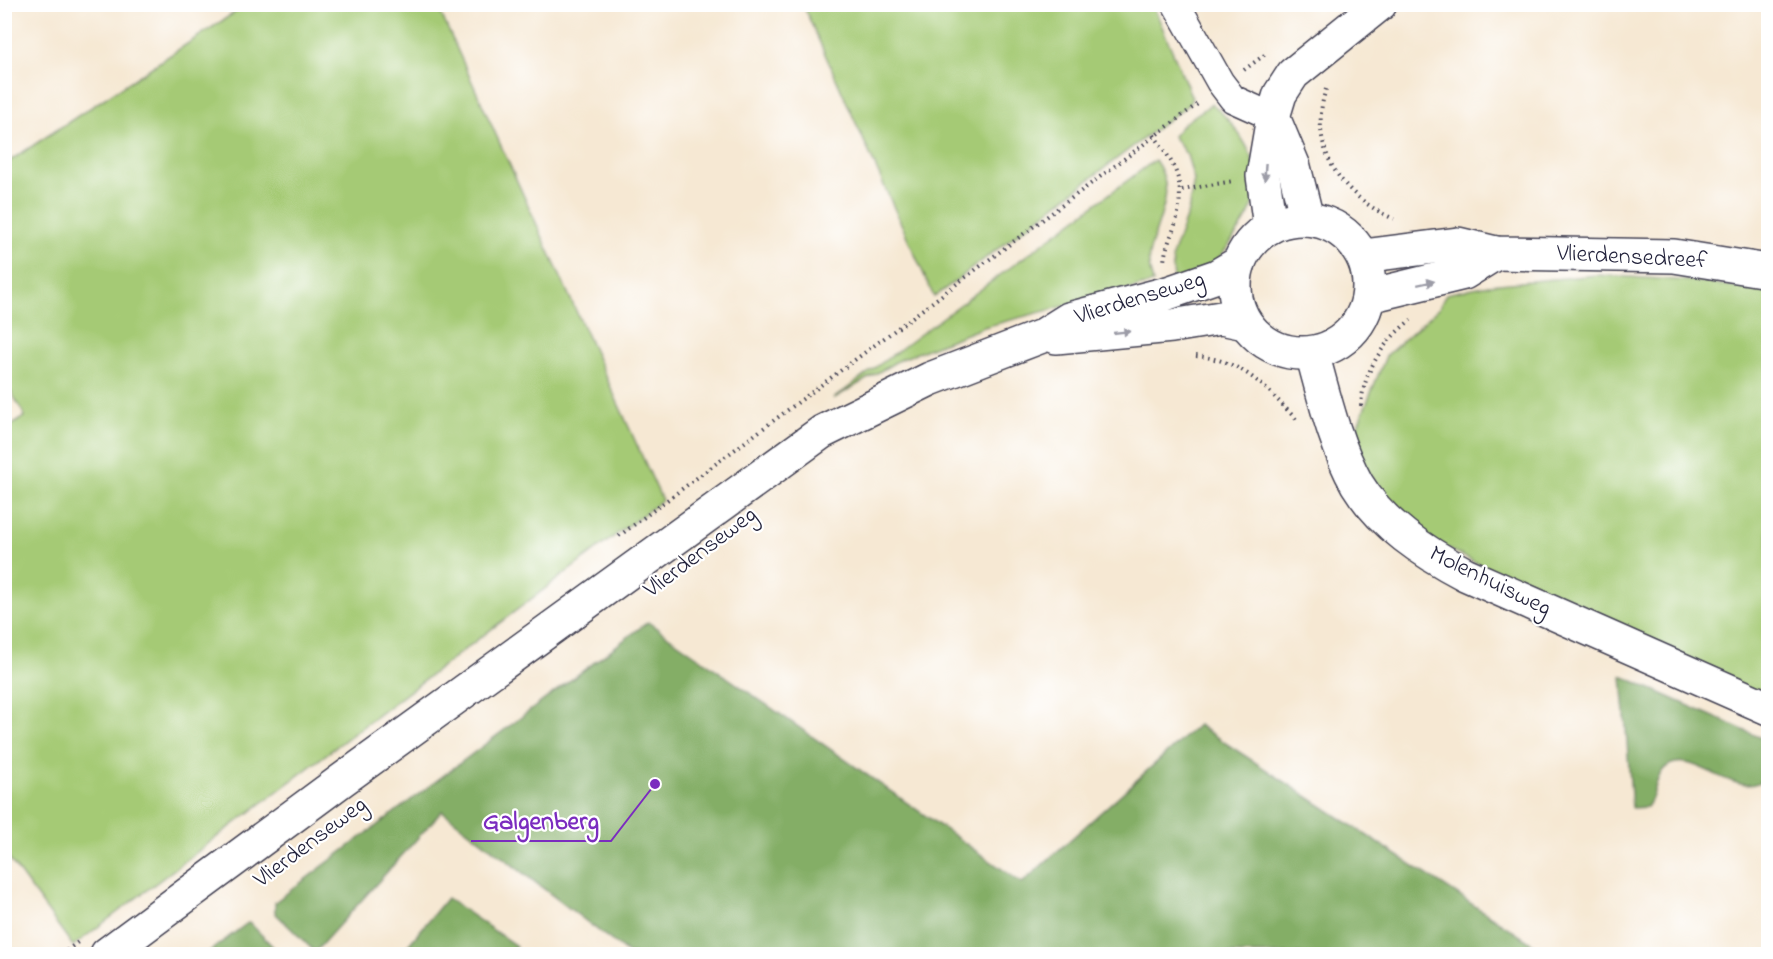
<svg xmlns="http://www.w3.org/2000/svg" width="1773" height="959" viewBox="0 0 1773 959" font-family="'Indie Flower',sans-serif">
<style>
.green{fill:#a5ca74;stroke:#647658;stroke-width:1.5}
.forest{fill:#84ae66;stroke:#536850;stroke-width:1.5}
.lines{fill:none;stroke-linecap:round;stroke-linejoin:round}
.street-casing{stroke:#424052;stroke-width:30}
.secondary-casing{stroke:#424052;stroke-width:36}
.path{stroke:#424052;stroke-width:4;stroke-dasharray:1.5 4.5;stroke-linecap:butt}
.street{stroke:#fff;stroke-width:27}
.secondary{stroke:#fff;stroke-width:33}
.oneway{fill:#9c9ca7}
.labels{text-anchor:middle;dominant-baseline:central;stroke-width:4.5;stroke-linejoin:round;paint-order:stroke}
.street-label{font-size:24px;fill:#22223b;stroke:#fff}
.leader{fill:none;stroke:#7b2cbf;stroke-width:2}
.callout-dot{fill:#7b2cbf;stroke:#fff;stroke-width:2}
.callout-label{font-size:26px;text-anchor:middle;font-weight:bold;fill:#7b2cbf;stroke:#fff;stroke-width:4.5;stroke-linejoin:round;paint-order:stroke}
</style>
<rect width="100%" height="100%" fill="#fff"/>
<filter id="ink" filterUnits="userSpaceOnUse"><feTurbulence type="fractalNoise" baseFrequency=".0167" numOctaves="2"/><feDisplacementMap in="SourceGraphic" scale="12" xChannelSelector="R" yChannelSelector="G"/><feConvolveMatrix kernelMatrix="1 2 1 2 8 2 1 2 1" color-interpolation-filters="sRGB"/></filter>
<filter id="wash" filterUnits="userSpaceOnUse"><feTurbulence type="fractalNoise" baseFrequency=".008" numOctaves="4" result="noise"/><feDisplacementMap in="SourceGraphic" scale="24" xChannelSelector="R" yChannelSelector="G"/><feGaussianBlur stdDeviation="1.35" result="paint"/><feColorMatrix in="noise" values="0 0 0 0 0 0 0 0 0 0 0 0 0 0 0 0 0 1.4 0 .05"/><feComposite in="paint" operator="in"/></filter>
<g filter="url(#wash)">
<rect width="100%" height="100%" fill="#f6e8d3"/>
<g class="green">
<polygon points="246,5 437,5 662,500 73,946 5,853 4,431 25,416 5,381 5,164"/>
<polygon points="803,5 1153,5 1192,98 1189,104 934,297"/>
<path d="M1212,104C1235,123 1265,164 1256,196C1252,211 1244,224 1235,236C1226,250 1219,260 1205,269C1196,275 1184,277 1174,280L1172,256L1188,212L1194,180L1187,155L1173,136L1184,123Z"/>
<path d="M1155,160C1179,193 1156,220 1149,255C1147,263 1151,274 1153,283L984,327L899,360L833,399Z"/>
<polygon points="1597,275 1692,281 1768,291 1768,706 1432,541 1389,502 1360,461 1355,449 1357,427 1386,356 1439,308 1446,294 1488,285"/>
</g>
<g class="forest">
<polygon points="648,622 1022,883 1198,725 1548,954 629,954 442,811 315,952 275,913 275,902"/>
<path d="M1622,676L1768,741V775C1740,809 1691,742 1664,769C1653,781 1657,795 1647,807L1632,808Z"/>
<polygon points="447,898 516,946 510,954 401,954"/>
<polygon points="249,922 280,954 206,954"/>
</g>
</g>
<g filter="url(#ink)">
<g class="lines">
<g class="street-casing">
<polyline id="street" points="1176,4 1220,82 1233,99 1273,117"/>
</g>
<g class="secondary-casing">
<g id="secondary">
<polyline points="1273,117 1294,167 1307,219"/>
<circle cx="1302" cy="286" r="67"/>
<polyline points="1270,227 1263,176 1273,117 1280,94 1293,74 1380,4"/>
<polyline points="1363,256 1458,244 1496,253 1674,256 1768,271"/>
<polyline points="1369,296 1464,273 1496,253"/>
<polyline points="1056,337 1172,326 1221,318 1245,323"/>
<path d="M1312,353C1324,396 1335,445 1357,484C1382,525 1424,552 1465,574L1768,708"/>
<polyline points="107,954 342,780 822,432 930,379 1042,336 1069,319 1168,293 1217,276 1239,263"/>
</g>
</g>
<g class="path">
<polyline points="1244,70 1267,53"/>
<path d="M1326,89C1307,147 1341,196 1394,219"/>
<path d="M1154,135C1176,167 1186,181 1176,222C1172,235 1165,248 1164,262"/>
<polyline points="1182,190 1233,181"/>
<path d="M1196,356C1243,360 1265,387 1296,419"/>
<path d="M1361,406C1363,372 1384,340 1411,320"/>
<polyline points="619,536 1199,103"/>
<polyline points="62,954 78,942"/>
</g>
<use href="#street" class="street"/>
<use href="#secondary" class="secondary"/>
</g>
<defs><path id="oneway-solid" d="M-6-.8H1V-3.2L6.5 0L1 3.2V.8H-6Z" transform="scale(1.5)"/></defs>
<g class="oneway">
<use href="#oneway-solid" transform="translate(1265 172) rotate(94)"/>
<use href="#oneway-solid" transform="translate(1426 283) rotate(-12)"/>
<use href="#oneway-solid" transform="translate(1122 332) rotate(-6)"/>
</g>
</g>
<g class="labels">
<g class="street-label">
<text transform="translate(1632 258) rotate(3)">Vlierdensedreef</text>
<text transform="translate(1140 299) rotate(-17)">Vlierdenseweg</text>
<text transform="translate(701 553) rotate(-37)">Vlierdenseweg</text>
<text transform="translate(1490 582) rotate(26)">Molenhuisweg</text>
<text transform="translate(311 843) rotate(-37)">Vlierdenseweg</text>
</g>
</g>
<path class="leader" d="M655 784L611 841H471"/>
<circle class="callout-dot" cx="655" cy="784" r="6"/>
<g class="callout-label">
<text x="541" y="829">Galgenberg</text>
</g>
<rect width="1773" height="959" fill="none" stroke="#fff" stroke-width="24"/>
</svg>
